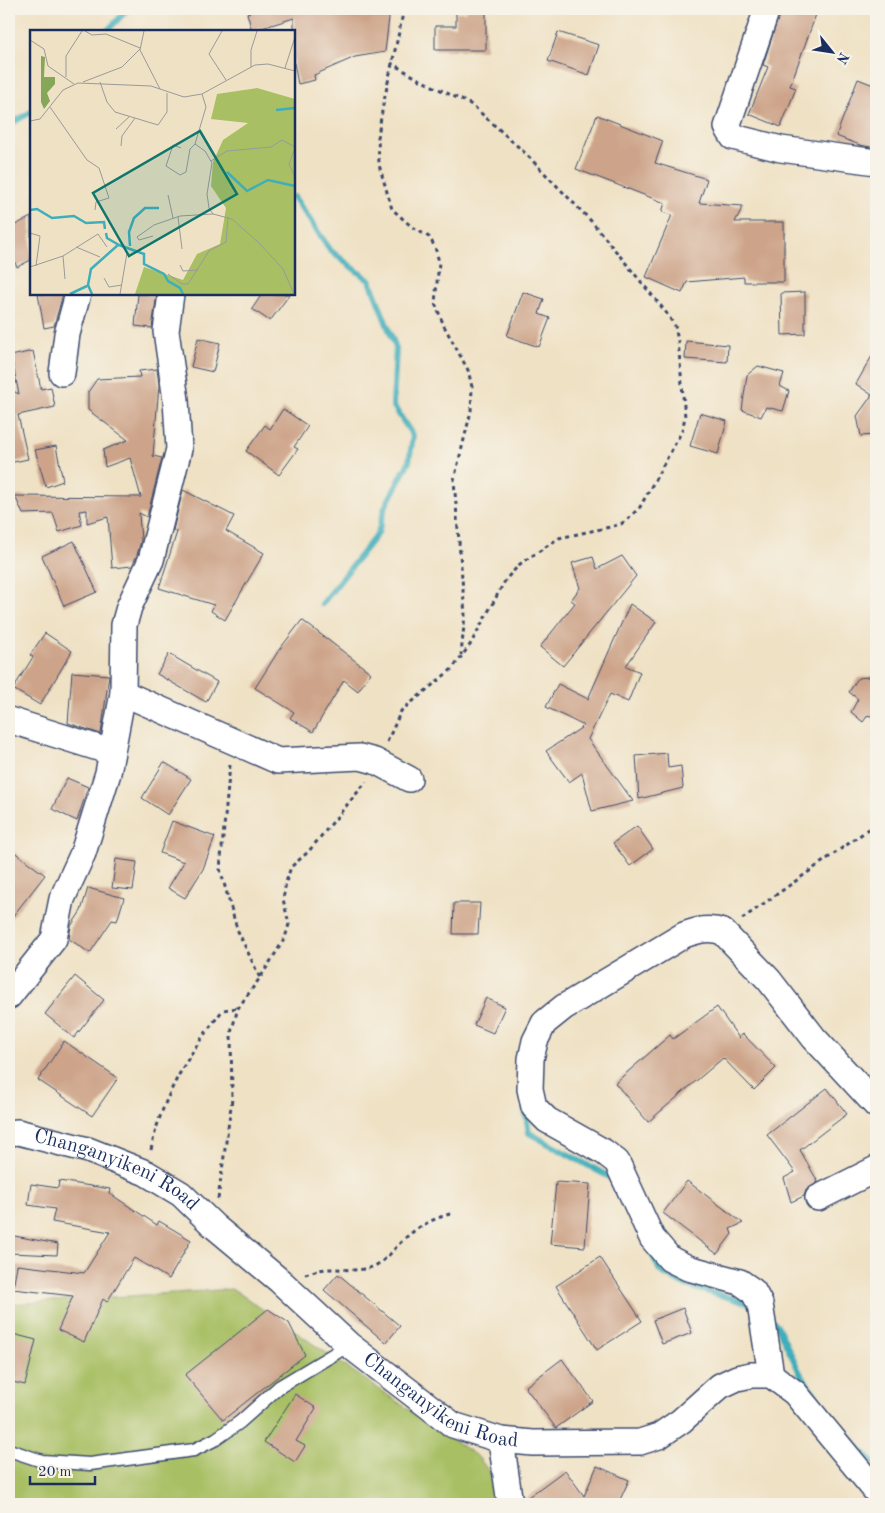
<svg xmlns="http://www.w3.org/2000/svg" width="885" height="1513" viewBox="0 0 885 1513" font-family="'Old Standard TT',serif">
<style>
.green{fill:#a8bf64;stroke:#627761}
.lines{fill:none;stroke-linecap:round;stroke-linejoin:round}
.stream{stroke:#3eaebb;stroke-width:6}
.building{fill:#cda48a}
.lane-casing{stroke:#3b4a6d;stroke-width:15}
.street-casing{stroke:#3b4a6d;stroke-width:28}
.path{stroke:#3b4a6d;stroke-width:3;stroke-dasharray:4 4;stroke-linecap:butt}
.lane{stroke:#fff;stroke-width:12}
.street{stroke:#fff;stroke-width:25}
.labels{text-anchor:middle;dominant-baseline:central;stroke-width:5;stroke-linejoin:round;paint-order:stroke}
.street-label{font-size:20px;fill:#1b2f5e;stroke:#f7f3e8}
.inset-river{fill:none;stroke:#3eaebb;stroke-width:2.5}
.inset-road{fill:none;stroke:#9a9a9b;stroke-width:1}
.view{fill:#0f766e;fill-opacity:0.15;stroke:#0f766e;stroke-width:2.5}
.inset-edge{fill:none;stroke:#1b2f5e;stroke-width:2.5}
</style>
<rect width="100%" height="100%" fill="#f7f3e8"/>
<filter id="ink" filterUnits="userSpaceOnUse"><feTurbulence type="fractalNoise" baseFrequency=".02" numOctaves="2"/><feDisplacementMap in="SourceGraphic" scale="10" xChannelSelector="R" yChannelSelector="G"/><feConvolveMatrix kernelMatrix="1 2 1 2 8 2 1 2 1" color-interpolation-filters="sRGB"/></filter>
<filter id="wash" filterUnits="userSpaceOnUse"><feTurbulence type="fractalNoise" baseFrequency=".0096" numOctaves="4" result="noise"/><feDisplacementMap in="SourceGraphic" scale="20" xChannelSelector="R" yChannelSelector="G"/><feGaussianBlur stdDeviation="1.12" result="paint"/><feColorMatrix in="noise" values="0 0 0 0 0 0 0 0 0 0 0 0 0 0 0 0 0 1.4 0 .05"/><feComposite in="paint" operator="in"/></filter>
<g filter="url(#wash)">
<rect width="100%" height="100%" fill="#efe1c4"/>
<polygon class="green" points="233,1289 478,1457 514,1504 9,1504 9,1304"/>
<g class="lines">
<g class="stream">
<polyline points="107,31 128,9"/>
<polyline points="9,125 31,112"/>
<polyline points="294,197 331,251 370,281 396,348 393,405 413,436 409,462 385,507 378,533 322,604"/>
<polyline points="525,1109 529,1133 611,1178 615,1184"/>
<polyline points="652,1254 660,1271 682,1284 752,1304"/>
<polyline points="771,1319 777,1325 800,1373 830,1416 876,1466"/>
</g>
</g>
<g id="blocks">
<g class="building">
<polygon points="260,9 390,9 385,52 355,57 314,75 315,80 298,84 294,63 294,18 252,31 247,13"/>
<polygon points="466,9 486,9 486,50 435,50 435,26 456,26 456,12 466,12"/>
<polygon points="781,9 818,9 790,86 796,88 781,127 749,114 768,67 763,65"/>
<polygon points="558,32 599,45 589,75 548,61"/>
<polygon points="858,79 876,86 876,148 860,145 836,136"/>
<polygon points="597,115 663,141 655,163 707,179 699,203 743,206 735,222 784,222 784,282 744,282 744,277 687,282 682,293 646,277 672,215 662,212 665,203 576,169"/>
<polygon points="31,217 31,260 17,267 9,251 9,228"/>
<polygon points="523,292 544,299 539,314 550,318 539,347 507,336"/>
<polygon points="805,292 805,334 782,335 781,293"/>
<polygon points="38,294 63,294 54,326 44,328"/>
<polygon points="138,294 157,294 152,328 135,326"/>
<polygon points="262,294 290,294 270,321 252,309"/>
<polygon points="198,338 220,343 213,372 191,367"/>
<polygon points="686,341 728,345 727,362 685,359"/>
<polygon points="876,349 876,435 861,436 857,416 872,395 856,384"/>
<polygon points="33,351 41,389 51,387 55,407 18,415 28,459 9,463 9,389 19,394 11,356"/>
<polygon points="758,366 784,373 780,386 789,391 783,411 766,407 761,417 742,410 747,375"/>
<polygon points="157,369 159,385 153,456 162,458 147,517 139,513 141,541 137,555 132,566 112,568 108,517 87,523 87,510 79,511 82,525 59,532 53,513 23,514 15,496 141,497 130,458 105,467 103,450 128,440 88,410 88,392 97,379 140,377 139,371"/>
<polygon points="283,409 308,426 294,447 298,449 279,475 246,451 265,425 270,429"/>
<polygon points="700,413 727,421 718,454 690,446"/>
<polygon points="56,446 63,481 46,487 35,450"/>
<polygon points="183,490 234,516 226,531 264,553 225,620 211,611 214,605 159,588 177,532 173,530"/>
<polygon points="74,541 97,592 64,606 42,556"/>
<polygon points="622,556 636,576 563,666 540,647 575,603 571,600 580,588 572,563 593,557 597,569"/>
<polygon points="630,604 656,622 626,666 640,672 628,702 610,694 588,739 633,801 592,811 582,773 569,782 546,751 584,726 546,707 558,684 588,699"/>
<polygon points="302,620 371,673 358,691 344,680 313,732 290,718 294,712 255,688 279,650"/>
<polygon points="45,633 72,651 40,705 13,689 33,657 30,655"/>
<polygon points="169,654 217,682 206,702 157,674"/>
<polygon points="72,672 109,675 101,734 68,723"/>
<polygon points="876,676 876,718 868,715 863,722 851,712 858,699 849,692 858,678"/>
<polygon points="667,753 668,768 681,766 683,788 639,799 636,756"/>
<polygon points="164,762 191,779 168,815 142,798"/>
<polygon points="67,778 88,787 77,821 52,809"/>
<polygon points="172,821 215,837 203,869 185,898 168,888 184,862 160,853"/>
<polygon points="637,826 653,849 630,866 613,843"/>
<polygon points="9,848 45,875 9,921"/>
<polygon points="116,859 137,862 133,890 112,888"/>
<polygon points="88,888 124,898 117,921 112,920 90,953 69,939 71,926 81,911"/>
<polygon points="454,903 480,903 478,934 453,934"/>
<polygon points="75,976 104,1000 74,1038 45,1014"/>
<polygon points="486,998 505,1007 493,1033 474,1025"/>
<polygon points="717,1007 739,1038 743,1034 776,1068 754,1090 723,1058 648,1122 615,1083 670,1035 673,1039"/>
<polygon points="64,1041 118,1078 92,1116 38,1080"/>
<polygon points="827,1088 847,1114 800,1150 818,1182 806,1190 804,1196 791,1202 784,1178 795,1172 767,1135"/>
<polygon points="59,1181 110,1189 109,1193 157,1225 159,1221 191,1240 169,1279 134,1258 107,1302 103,1299 84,1342 58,1330 73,1296 13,1289 17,1265 84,1273 110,1232 52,1222 55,1209 28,1205 31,1184 58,1188"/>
<polygon points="687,1181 743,1223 730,1229 732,1234 717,1254 663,1213"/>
<polygon points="556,1182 590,1184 585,1247 550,1244"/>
<polygon points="9,1235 58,1244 57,1255 9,1253"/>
<polygon points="600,1257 642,1321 597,1350 556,1286"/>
<polygon points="338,1274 400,1326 386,1343 324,1290"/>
<polygon points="683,1308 692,1333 662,1344 653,1320"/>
<polygon points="268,1309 289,1323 305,1355 223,1420 185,1375"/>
<polygon points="9,1333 36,1340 25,1385 9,1381"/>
<polygon points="562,1359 593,1401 556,1428 525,1387"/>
<polygon points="295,1394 316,1408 296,1441 305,1446 295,1462 264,1442"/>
<polygon points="597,1466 629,1480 618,1504 524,1504 524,1500 565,1470 584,1496"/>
</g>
</g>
</g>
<g filter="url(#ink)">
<use href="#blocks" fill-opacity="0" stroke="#3b4a6d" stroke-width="1"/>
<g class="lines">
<g class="lane-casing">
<polyline id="lane" points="9,1450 42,1461 90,1464 194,1450 216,1439 240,1422 279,1387 349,1345"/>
</g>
<g class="street-casing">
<g id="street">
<polyline points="767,9 727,127 733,137 781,149 876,162"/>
<polyline points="62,373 67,334 78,294"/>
<polyline points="123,693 278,761 360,757 375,761 409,779"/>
<polyline points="9,720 111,752"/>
<polyline points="9,996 54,939 62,899 83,853 108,773 123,693 124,625 129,607 151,560 179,449 176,400 166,331 171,294"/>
<path id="s1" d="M9,1133L18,1132L88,1150L146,1173L181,1194L214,1226L280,1281L349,1345L453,1425L501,1440L533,1443L640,1442L659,1436L681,1421L720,1386L737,1378L751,1375H771L795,1393L876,1491"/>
<polyline points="818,1198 876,1169"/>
<path d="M771,1375L760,1304L753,1291L740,1282L688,1268L670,1259L652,1238L617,1162L604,1152L547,1120L534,1107L530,1089L531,1059L535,1041L544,1023L564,1007L684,935C698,930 709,927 723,932L769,980L814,1038L876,1105"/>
<polyline points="501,1440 510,1504"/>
</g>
</g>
<g class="path">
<polyline points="404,9 383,105 378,136 379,165 392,209 412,227 429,237 435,247 439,262 435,303 444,326 468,370 472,387 471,411 454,480 465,615 461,655"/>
<polyline points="387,742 401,711 452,669 470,645 506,579 520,564 559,538 610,527 621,524 630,517 640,507 682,431 685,417 678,341 675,326 665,311 592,222 524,152 472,105 422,81 391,63"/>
<polyline points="230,765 220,869 237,929 260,978"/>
<polyline points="742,919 876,824"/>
<path d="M151,1150C161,1098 190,1051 223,1010L238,1008"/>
<polyline points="218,1199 232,1099 231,1033 238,1008 260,978 285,938 289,924 283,899 286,882 291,867 308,852 366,782"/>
<path d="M305,1274C312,1272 320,1269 328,1269C345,1268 361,1274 378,1264C387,1259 393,1250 400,1243C416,1227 433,1218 454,1213"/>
</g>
<use href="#lane" class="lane"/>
<use href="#street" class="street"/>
</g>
</g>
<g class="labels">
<g class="street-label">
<text stroke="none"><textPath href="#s1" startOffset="115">Changanyikeni Road</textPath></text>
<text stroke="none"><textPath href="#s1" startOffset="520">Changanyikeni Road</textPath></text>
</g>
</g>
<g transform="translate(30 30)">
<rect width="265" height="265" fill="#efe1c4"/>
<path d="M227,58L265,69V264H105L114,237L153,250L167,224L190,214L196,178L181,156L183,132L193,110L218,93L181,89L187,64Z" fill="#a8bf64"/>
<path d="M11,26L15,27L14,47H25V54L17,63L20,71L14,79L11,72Z" fill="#86a65a"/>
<path class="inset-river" d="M246,80L265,78M197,142L217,161L238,150L265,156M0,180L7,179L22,188L44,186L56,193L74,192L75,199M76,203L77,208L89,215L114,224V234L134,244L138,251L150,258L153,264M100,216L99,202L104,188L115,178H129M40,264L57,256M62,264L58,255L61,239L88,215"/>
<path class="inset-road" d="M55,1L62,5L76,4L110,18M114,1L110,20L130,59M192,1L179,24L196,50M0,10L14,19L18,36L44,54M221,37V20L227,1M255,38L265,7M36,47V26L52,1M53,52L92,37L110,19M70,52L77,72L85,82L128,95L137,82V63M172,64L176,77L165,114L175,121L182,133L177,164L179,178L183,184L202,189L229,213L253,239L264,264M20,77L57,130L69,138L79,168L66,172L65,180M0,91L10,89L33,60L48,53L121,56L154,67L172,64L225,35L238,34L265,41M86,99L99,87M91,116L92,106L105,88M151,118L143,115L136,136L150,145L156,142L160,119L165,114M265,118L259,134L265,147M181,131L197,121L241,117L252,110L265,117M138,165L143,188M148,187L152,219M0,203L10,206L6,236M123,206L109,210L107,207L124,195L150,186L183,184M46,217L70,227M33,226L35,249M150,235L153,241L168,240M0,237L33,226L68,204L77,217M138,244L152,254H158L179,221L196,212L198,187M74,248L79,257L92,255M90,264L97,223"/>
<path class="view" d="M170,101L207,164L99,226L63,163Z"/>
<rect width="265" height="265" class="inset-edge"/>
</g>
<rect width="885" height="1513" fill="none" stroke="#f7f3e8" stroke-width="30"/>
<g transform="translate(832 52) rotate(120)" stroke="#f7f3e8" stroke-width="4" paint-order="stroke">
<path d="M0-4L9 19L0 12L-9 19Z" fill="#1b2f5e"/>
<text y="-8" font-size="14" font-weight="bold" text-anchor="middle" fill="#1b2f5e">N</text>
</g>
<path d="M30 1476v8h65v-8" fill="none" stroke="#1b2f5e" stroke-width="2.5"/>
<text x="38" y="1476" font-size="15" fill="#1b2f5e" stroke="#f7f3e8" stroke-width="4" paint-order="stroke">20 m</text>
</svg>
